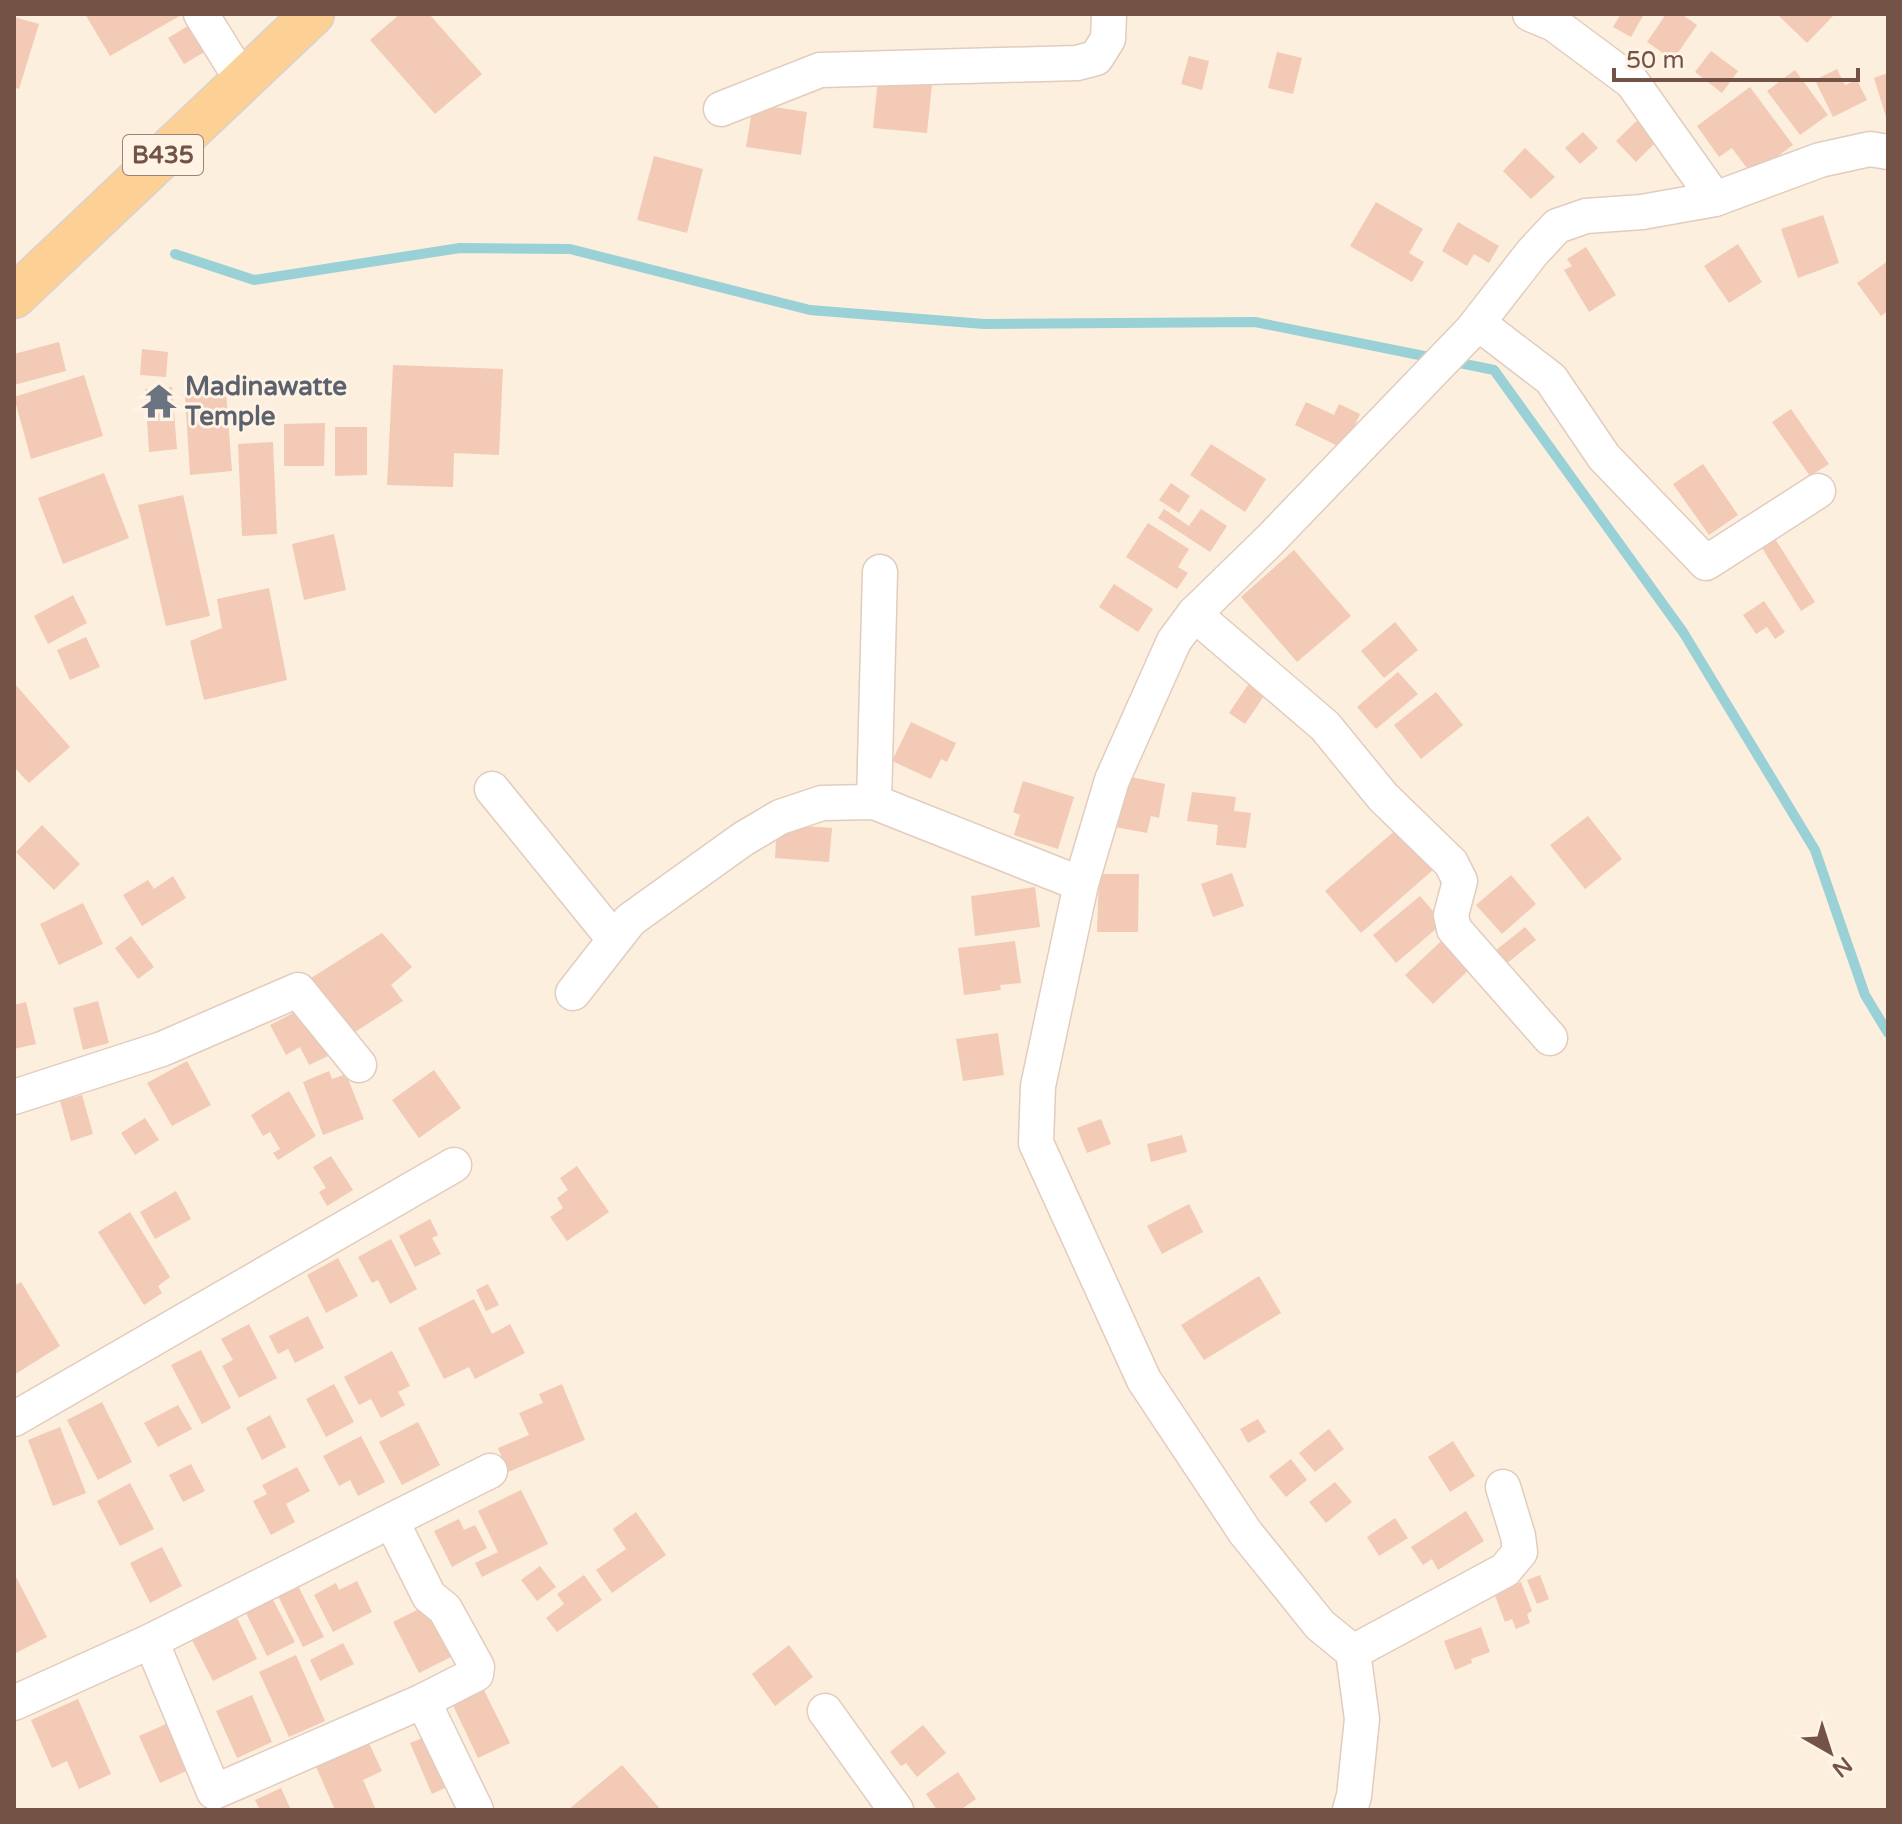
<svg xmlns="http://www.w3.org/2000/svg" width="1902" height="1824" viewBox="0 0 1902 1824" font-family="'Varela Round',sans-serif">
<style>
.lines{fill:none;stroke-linecap:round;stroke-linejoin:round}
.stream{stroke:#99d1d7;stroke-width:10}
.building{fill:#f2cab6}
.minor-casing{stroke:#e2ccbe;stroke-width:37}
.major-casing{stroke:#dad2cf;stroke-width:45}
.minor{stroke:#fff;stroke-width:34}
.major{stroke:#fdd095;stroke-width:42}
.labels{text-anchor:middle;dominant-baseline:central;stroke-width:6;stroke-linejoin:round;paint-order:stroke}
.shield{fill:#fff3e5;stroke:#9c8376;stroke-width:2}
.shield-label{font-size:24px;font-weight:bold;fill:#725346}
.worship-label{font-size:26px;font-weight:bold;fill:#5b616d;stroke:#fff3e5;text-anchor:start}
</style>
<rect width="100%" height="100%" fill="#fcefde"/>
<g class="lines">
<g class="stream">
<polyline points="175,254 254,280 460,248 570,249 810,310 984,324 1255,322 1434,358"/>
<polyline points="1450,361 1494,370 1683,632 1815,850 1865,995 1888,1033"/>
</g>
</g>
<g class="building">
<polygon points="85,14 183,14 110,56"/>
<polygon points="400,14 429,14 482,74 435,114 370,40"/>
<polygon points="1621,14 1644,14 1631,37 1613,27"/>
<polygon points="1666,14 1681,14 1697,25 1673,60 1647,42"/>
<polygon points="1777,14 1831,14 1833,16 1807,43"/>
<polygon points="14,17 39,24 19,89 14,87"/>
<polygon points="191,24 206,51 184,64 168,38"/>
<polygon points="1711,51 1738,71 1722,93 1695,72"/>
<polygon points="1277,52 1302,58 1293,94 1268,88"/>
<polygon points="1189,56 1209,61 1202,90 1181,84"/>
<polygon points="1837,69 1845,85 1857,80 1867,100 1833,117 1815,80"/>
<polygon points="1795,70 1828,115 1800,135 1767,91"/>
<polygon points="1888,73 1888,120 1887,120 1874,78"/>
<polygon points="878,79 932,84 927,133 873,128"/>
<polygon points="1750,87 1793,145 1752,175 1732,148 1719,157 1697,126"/>
<polygon points="753,104 807,112 801,155 746,147"/>
<polygon points="1646,112 1666,132 1636,162 1616,141"/>
<polygon points="1583,132 1598,148 1580,164 1565,148"/>
<polygon points="1525,148 1555,177 1531,199 1503,171"/>
<polygon points="654,156 703,169 687,233 637,220"/>
<polygon points="1376,202 1423,229 1409,253 1424,262 1412,282 1350,246"/>
<polygon points="1823,215 1839,263 1798,278 1781,229"/>
<polygon points="1458,222 1499,246 1489,263 1474,254 1467,266 1442,251"/>
<polygon points="1738,244 1762,282 1729,303 1704,266"/>
<polygon points="1586,247 1616,295 1589,312 1564,270 1572,266 1567,259"/>
<polygon points="1888,261 1888,311 1881,316 1857,283"/>
<polygon points="59,342 66,371 14,385 14,354"/>
<polygon points="142,349 168,352 166,377 140,375"/>
<polygon points="393,365 503,369 499,455 454,453 453,487 387,485"/>
<polygon points="84,375 103,436 31,459 14,397"/>
<polygon points="172,387 177,449 149,452 145,389"/>
<polygon points="226,393 232,471 190,475 185,395"/>
<polygon points="1306,402 1334,415 1339,404 1360,414 1344,449 1295,425"/>
<polygon points="1791,409 1829,464 1810,476 1772,422"/>
<polygon points="325,423 324,466 284,466 284,424"/>
<polygon points="335,427 367,427 367,475 335,476"/>
<polygon points="273,442 277,534 242,536 238,444"/>
<polygon points="1211,444 1266,479 1245,512 1190,475"/>
<polygon points="1703,464 1738,515 1709,535 1673,484"/>
<polygon points="104,473 129,538 63,564 38,498"/>
<polygon points="1171,483 1190,496 1179,513 1159,500"/>
<polygon points="183,495 210,616 166,626 138,505"/>
<polygon points="1164,509 1189,526 1201,509 1227,526 1210,552 1158,518"/>
<polygon points="1148,523 1189,549 1178,567 1188,573 1177,589 1126,557"/>
<polygon points="334,534 346,590 304,600 292,544"/>
<polygon points="1772,534 1815,602 1801,611 1759,543"/>
<polygon points="1294,550 1351,616 1297,662 1241,597"/>
<polygon points="1114,584 1153,609 1138,632 1099,607"/>
<polygon points="269,588 287,680 204,700 190,641 222,628 217,599"/>
<polygon points="73,595 87,623 48,644 34,616"/>
<polygon points="1764,601 1785,632 1775,639 1767,627 1756,634 1743,615"/>
<polygon points="1395,622 1418,650 1384,678 1361,651"/>
<polygon points="86,637 100,667 70,680 57,650"/>
<polygon points="1398,672 1418,694 1376,729 1357,707"/>
<polygon points="1254,676 1270,687 1245,724 1229,713"/>
<polygon points="14,683 70,747 29,783 14,767"/>
<polygon points="1436,692 1463,725 1421,759 1394,725"/>
<polygon points="911,722 956,743 947,762 941,759 931,779 892,761"/>
<polygon points="1126,776 1165,784 1159,818 1151,816 1147,833 1115,827"/>
<polygon points="1023,781 1074,797 1058,849 1014,835 1020,815 1013,812"/>
<polygon points="1192,792 1236,797 1234,811 1251,813 1246,848 1216,845 1218,825 1187,821"/>
<polygon points="1588,816 1622,859 1585,889 1550,845"/>
<polygon points="777,824 832,828 829,862 775,858"/>
<polygon points="42,825 80,864 54,890 16,852"/>
<polygon points="1398,828 1434,869 1361,933 1325,891"/>
<polygon points="1232,873 1244,906 1213,917 1201,884"/>
<polygon points="1099,874 1139,874 1138,932 1097,932"/>
<polygon points="1511,875 1536,904 1502,934 1476,905"/>
<polygon points="173,876 186,898 142,926 123,895 148,880 154,889"/>
<polygon points="1035,887 1040,927 975,936 971,896"/>
<polygon points="1420,896 1443,923 1396,963 1373,935"/>
<polygon points="83,903 103,944 59,965 40,924"/>
<polygon points="1525,927 1536,940 1506,964 1495,951"/>
<polygon points="382,933 412,967 391,985 403,1001 355,1032 308,980"/>
<polygon points="1449,934 1476,963 1433,1004 1405,975"/>
<polygon points="131,936 154,967 138,979 115,948"/>
<polygon points="1015,941 1021,983 1000,985 1001,990 964,995 958,948"/>
<polygon points="98,1001 109,1043 83,1050 73,1008"/>
<polygon points="26,1002 36,1044 14,1049 14,1005"/>
<polygon points="303,1008 328,1056 309,1065 300,1047 286,1055 270,1025"/>
<polygon points="998,1033 1004,1075 963,1081 956,1039"/>
<polygon points="187,1061 211,1105 172,1126 147,1083"/>
<polygon points="434,1070 461,1108 419,1138 392,1100"/>
<polygon points="329,1071 332,1079 346,1074 364,1119 323,1135 303,1082"/>
<polygon points="289,1091 316,1136 278,1160 273,1153 280,1149 270,1132 263,1136 251,1115"/>
<polygon points="82,1095 93,1134 71,1141 60,1101"/>
<polygon points="145,1118 159,1140 135,1155 121,1133"/>
<polygon points="1101,1119 1111,1144 1087,1153 1077,1128"/>
<polygon points="1182,1135 1187,1152 1151,1162 1147,1144"/>
<polygon points="331,1156 353,1190 327,1206 319,1192 326,1188 313,1167"/>
<polygon points="577,1166 609,1212 567,1241 550,1217 563,1208 557,1198 568,1190 560,1178"/>
<polygon points="176,1191 191,1219 155,1239 140,1212"/>
<polygon points="1189,1204 1203,1232 1162,1254 1147,1226"/>
<polygon points="130,1212 170,1277 158,1286 162,1293 144,1305 98,1232"/>
<polygon points="430,1219 438,1235 432,1238 441,1254 415,1267 399,1236"/>
<polygon points="391,1239 417,1289 390,1304 378,1280 372,1283 358,1257"/>
<polygon points="338,1258 358,1296 326,1313 307,1275"/>
<polygon points="1259,1276 1281,1313 1204,1360 1181,1325"/>
<polygon points="21,1282 60,1346 14,1375 14,1286"/>
<polygon points="488,1284 499,1305 486,1311 476,1290"/>
<polygon points="474,1299 492,1334 510,1324 525,1353 475,1379 469,1367 444,1379 418,1328"/>
<polygon points="308,1316 324,1348 295,1363 288,1349 278,1354 269,1336"/>
<polygon points="249,1324 277,1378 239,1398 222,1366 233,1360 221,1339"/>
<polygon points="201,1350 231,1408 202,1424 171,1365"/>
<polygon points="392,1351 410,1386 398,1392 405,1405 381,1418 371,1399 359,1405 344,1377"/>
<polygon points="334,1384 354,1422 326,1437 306,1399"/>
<polygon points="562,1384 585,1440 508,1472 498,1448 529,1435 519,1413 543,1403 539,1394"/>
<polygon points="102,1402 132,1462 98,1480 67,1420"/>
<polygon points="178,1405 192,1429 158,1447 144,1423"/>
<polygon points="270,1415 286,1447 262,1460 246,1428"/>
<polygon points="1258,1419 1266,1432 1248,1443 1240,1429"/>
<polygon points="418,1422 440,1465 402,1485 379,1442"/>
<polygon points="60,1427 86,1493 53,1506 28,1440"/>
<polygon points="1329,1429 1344,1449 1315,1472 1299,1453"/>
<polygon points="361,1436 385,1482 358,1496 350,1480 339,1486 323,1456"/>
<polygon points="1453,1441 1475,1476 1450,1492 1428,1457"/>
<polygon points="1291,1459 1307,1480 1286,1497 1269,1476"/>
<polygon points="191,1464 205,1491 183,1502 169,1475"/>
<polygon points="297,1467 310,1491 286,1504 295,1522 271,1535 253,1501 267,1494 262,1485"/>
<polygon points="1335,1482 1352,1502 1326,1523 1309,1502"/>
<polygon points="130,1483 154,1529 120,1546 97,1501"/>
<polygon points="521,1490 548,1544 482,1577 475,1563 498,1552 478,1511"/>
<polygon points="1466,1511 1484,1541 1438,1570 1432,1559 1423,1565 1411,1547"/>
<polygon points="636,1512 666,1555 612,1593 596,1570 626,1549 613,1529"/>
<polygon points="1395,1518 1408,1538 1379,1556 1367,1537"/>
<polygon points="459,1519 464,1530 475,1525 487,1548 452,1567 434,1531"/>
<polygon points="162,1547 182,1586 150,1603 130,1563"/>
<polygon points="540,1566 556,1587 537,1601 521,1580"/>
<polygon points="14,1573 47,1637 14,1654"/>
<polygon points="584,1575 602,1600 557,1632 546,1618 564,1604 557,1594"/>
<polygon points="1540,1575 1549,1599 1537,1604 1527,1580"/>
<polygon points="357,1581 372,1612 333,1632 314,1595 336,1583 339,1590"/>
<polygon points="1521,1582 1532,1611 1527,1614 1530,1623 1516,1629 1512,1619 1505,1622 1494,1593"/>
<polygon points="297,1584 324,1637 303,1647 277,1594"/>
<polygon points="272,1598 295,1642 267,1656 245,1611"/>
<polygon points="425,1606 451,1657 419,1673 393,1622"/>
<polygon points="237,1618 257,1659 213,1681 192,1640"/>
<polygon points="1481,1627 1490,1652 1471,1659 1472,1663 1455,1670 1444,1641"/>
<polygon points="343,1643 354,1664 320,1681 310,1660"/>
<polygon points="789,1645 813,1677 775,1706 752,1674"/>
<polygon points="296,1655 325,1721 289,1737 259,1672"/>
<polygon points="481,1684 510,1743 478,1758 450,1699"/>
<polygon points="252,1695 272,1742 237,1758 216,1711"/>
<polygon points="78,1699 111,1774 79,1789 67,1761 52,1768 31,1720"/>
<polygon points="175,1720 195,1767 160,1783 139,1736"/>
<polygon points="923,1725 946,1753 917,1777 906,1763 901,1766 890,1752"/>
<polygon points="430,1735 451,1785 432,1794 410,1743"/>
<polygon points="367,1739 382,1771 363,1780 376,1810 335,1810 314,1762"/>
<polygon points="622,1765 661,1810 568,1810"/>
<polygon points="958,1772 976,1799 960,1810 937,1810 926,1794"/>
<polygon points="281,1788 291,1810 260,1810 255,1800"/>
</g>
<g class="lines">
<g class="minor-casing">
<g id="minor">
<polyline points="201,14 242,80"/>
<polyline points="1530,14 1554,24 1632,82 1715,199"/>
<polyline points="721,109 820,70 1077,63 1096,58 1108,39 1109,14"/>
<polyline points="1478,323 1551,379 1604,457 1706,563 1818,491"/>
<polyline points="1194,614 1325,726 1383,797 1451,863 1460,881 1451,915 1454,929 1550,1038"/>
<polyline points="492,789 614,939"/>
<polyline points="874,802 880,572"/>
<polyline points="573,993 630,920 743,839 780,817 822,803 874,802 1081,884"/>
<polyline points="14,1097 162,1049 298,990 359,1065"/>
<polyline points="14,1419 454,1165"/>
<polyline points="151,1641 214,1792 423,1701 476,1674 477,1667 445,1609 429,1596 392,1522"/>
<polyline points="1353,1652 1505,1570 1520,1552 1518,1536 1503,1487"/>
<polyline points="423,1701 476,1810"/>
<polyline points="14,1703 151,1641 490,1471"/>
<polyline points="825,1711 896,1810"/>
<polyline points="1350,1810 1354,1796 1362,1719 1353,1652 1320,1625 1245,1532 1144,1380 1036,1143 1038,1086 1081,884 1112,780 1174,641 1194,614 1270,540 1472,330 1532,253 1557,226 1586,216 1642,212 1715,199 1820,160 1870,149 1888,152"/>
</g>
</g>
<g class="major-casing">
<polyline id="major" points="14,297 313,14"/>
</g>
<use href="#minor" class="minor"/>
<use href="#major" class="major"/>
</g>
<defs>
<g id="temple-bare" transform="scale(2.76)"><path d="M0-6L5-2H3V0L6.5 2.5H4V6H1.5V3h-3V6H-4V2.5H-6.5L-3 0V-2H-5Z" fill="#6b7280" stroke="#fff3e5" stroke-width="2.5" paint-order="stroke"/></g>
</defs>
<g fill-rule="evenodd">
<use href="#temple-bare" x="159" y="401"/>
</g>
<g class="labels">
<rect class="shield" x="123" y="135" width="80" height="40" rx="6"/>
<g class="shield-label">
<text x="163" y="155">B435</text>
</g>
<g class="worship-label">
<text x="185" y="386">Madinawatte<tspan x="185" dy="30">Temple</tspan></text>
</g>
</g>
<rect width="1902" height="1824" fill="none" stroke="#725346" stroke-width="32"/>
<g transform="translate(1830 1752) rotate(141)" stroke="#fff3e5" stroke-width="6" paint-order="stroke">
<path d="M0-6L14 30L0 20L-14 30Z" fill="#725346"/>
<text y="-12" font-size="22" font-weight="bold" text-anchor="middle" fill="#725346">N</text>
</g>
<path d="M1614 68v12h244v-12" fill="none" stroke="#725346" stroke-width="4"/>
<text x="1626" y="68" font-size="24" fill="#725346" stroke="#fff3e5" stroke-width="6" paint-order="stroke">50 m</text>
</svg>
